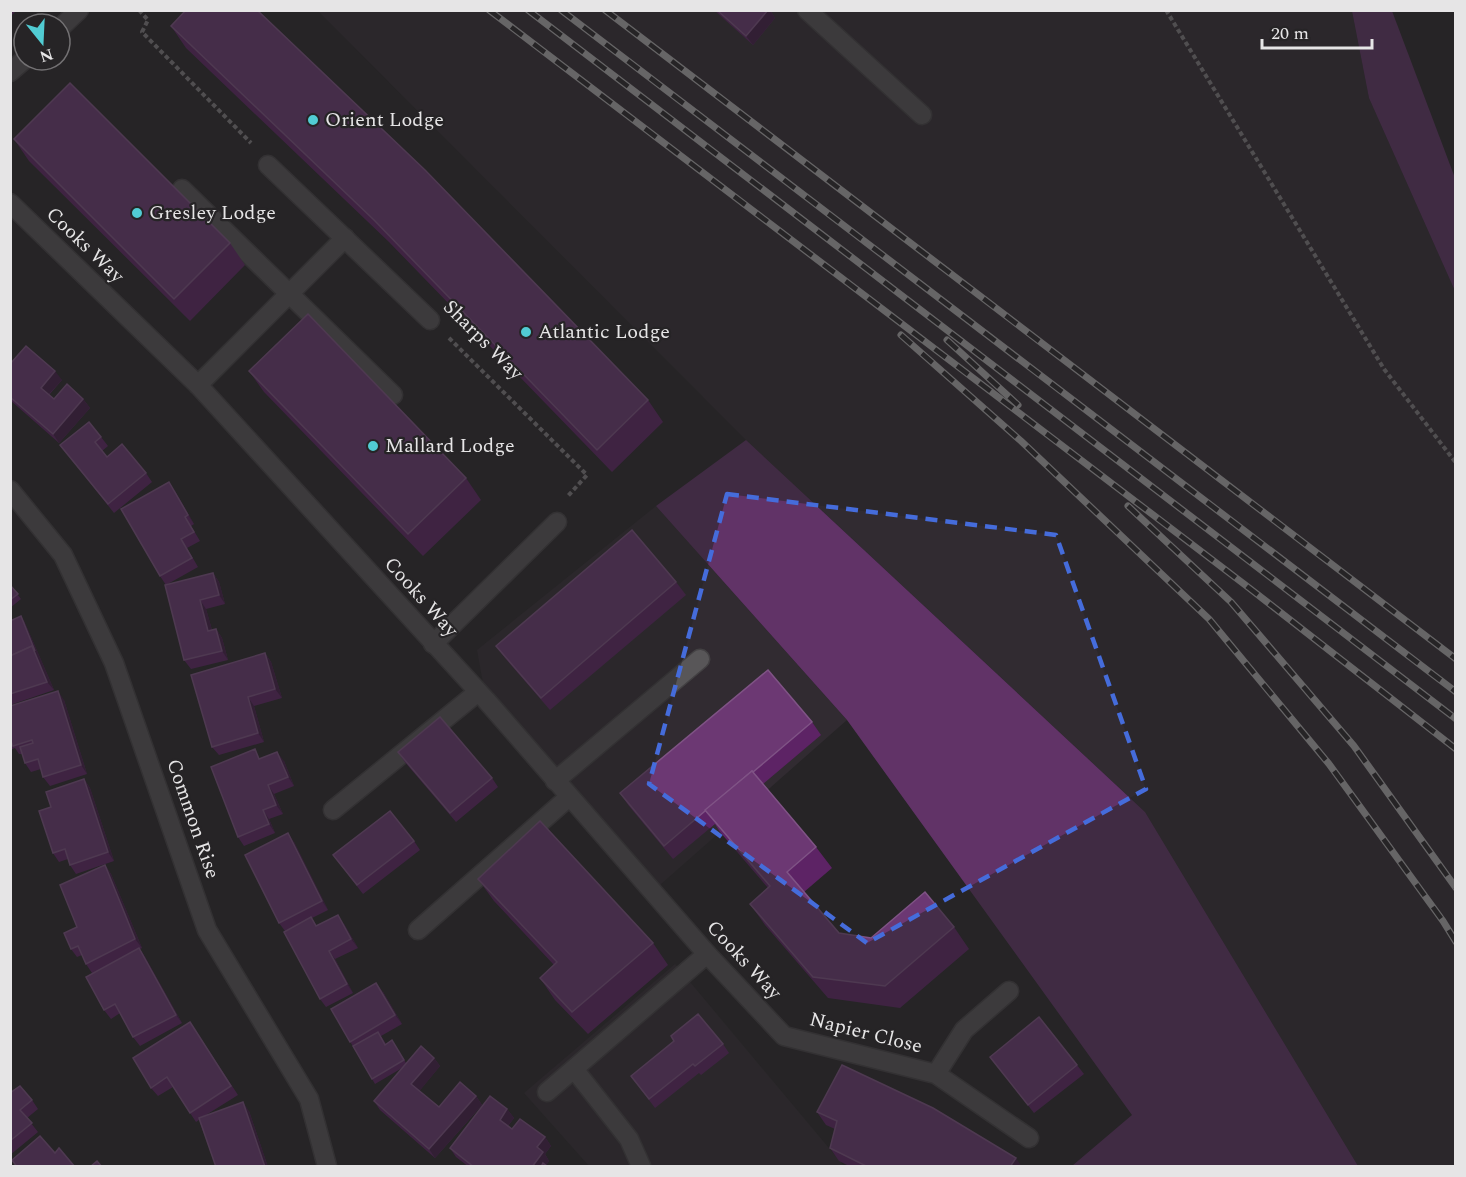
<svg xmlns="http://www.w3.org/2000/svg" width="1466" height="1177" viewBox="0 0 1466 1177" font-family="Spectral,serif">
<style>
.built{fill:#312b31}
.green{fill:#613367}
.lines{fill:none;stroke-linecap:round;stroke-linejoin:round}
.lane-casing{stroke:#434143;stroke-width:21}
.street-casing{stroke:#434143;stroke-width:21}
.path{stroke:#848284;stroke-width:4;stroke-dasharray:4.5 3;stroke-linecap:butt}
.lane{stroke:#585658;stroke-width:18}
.street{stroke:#585658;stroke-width:18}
.rail-casing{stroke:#b4b3b4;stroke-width:7}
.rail{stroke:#262426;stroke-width:4.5;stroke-dasharray:14;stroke-linecap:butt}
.wall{fill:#5d2365}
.shaded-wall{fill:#411a46}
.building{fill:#6c3873;stroke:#7f5385;stroke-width:1.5}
.marked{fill:none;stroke:#456cdb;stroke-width:4.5;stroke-dasharray:12 8;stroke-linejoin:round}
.poi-dot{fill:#51ccd3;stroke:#262426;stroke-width:2}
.labels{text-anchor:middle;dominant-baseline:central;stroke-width:4.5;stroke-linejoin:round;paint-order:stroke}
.poi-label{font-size:20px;fill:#e6e5e6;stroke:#262426;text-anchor:start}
.street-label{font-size:20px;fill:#e6e5e6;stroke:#262426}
</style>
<rect width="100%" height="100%" fill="#262426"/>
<g class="built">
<polygon points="318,11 1352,11 1369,98 1455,291 1455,1166 1358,1166 1145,812 746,440"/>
<polygon points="656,506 847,720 652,892 486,700 477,650"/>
<polygon points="675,964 844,1166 589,1166 524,1093"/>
</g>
<g class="green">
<polygon points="1352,11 1392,11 1455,178 1455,291 1369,98"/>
<polygon points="746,440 1145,812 1358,1166 1072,1166 1132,1115 847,720 656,506"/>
</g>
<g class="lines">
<g class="lane-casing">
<g id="lane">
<polyline points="807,10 922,115"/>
<polyline points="60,28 79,10"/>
<polyline points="10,72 24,60"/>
<polyline points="268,165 430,320"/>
<polyline points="182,189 393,395"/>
<polyline points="198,385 345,238"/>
<polyline points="433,644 557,522"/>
<polyline points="555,781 700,659"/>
<polyline points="333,810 478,692"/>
<polyline points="418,930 569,797"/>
<polyline points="574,1069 629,1139 641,1166"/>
<polyline points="547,1092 707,954"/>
</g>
</g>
<g class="street-casing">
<g id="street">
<polyline points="10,203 198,385 486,700 707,954 784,1036 936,1074 1029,1138"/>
<polyline points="10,490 63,555 114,663 207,930 309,1099 327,1166"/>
<polyline points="936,1074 964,1030 1009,991"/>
</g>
</g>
<g class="path">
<polyline points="139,10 148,20 142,32 251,143"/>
<polyline points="1166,10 1384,369 1456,463"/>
<polyline points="449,338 587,475 567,497"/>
</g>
<use href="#lane" class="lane"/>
<use href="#street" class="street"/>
<g class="rail-casing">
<g id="rail">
<polyline points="489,10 1244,584 1456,749"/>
<polyline points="528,10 1456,719"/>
<polyline points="561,10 1456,692"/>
<polyline points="605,10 1456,659"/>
<polyline points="901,335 1021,441 1209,619 1329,764 1443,921 1456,942"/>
<polyline points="947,340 1018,405"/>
<polyline points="1128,506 1231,602 1354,746 1456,888"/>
</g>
</g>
<use href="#rail" class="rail"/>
</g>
<g class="wall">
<polygon points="10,10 17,10 10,17"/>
<polygon points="714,10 770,10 775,18 753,45"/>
<polygon points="171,26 648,400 663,422 612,472 389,242 186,48"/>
<polygon points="14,139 230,243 245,265 190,321 29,161"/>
<polygon points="10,364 62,380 49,395 54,399 83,399 90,408 59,443 10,400"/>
<polygon points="249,371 466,478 481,500 423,556 264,392"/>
<polygon points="101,437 108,446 102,451 107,457 146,473 152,482 114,513 60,445"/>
<polygon points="175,491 194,524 191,526 200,541 187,548 198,567 166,585 160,576"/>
<polygon points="213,573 219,582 225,604 206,609 212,630 216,629 222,638 228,660 191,669 184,660 165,585"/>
<polygon points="676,582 686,595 550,710 505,658 496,646"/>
<polygon points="10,585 21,599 10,608"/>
<polygon points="10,621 24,621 54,690 10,705"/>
<polygon points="265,653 271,662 282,698 254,706 264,742 219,755 212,747"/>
<polygon points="64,700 87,774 50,786 43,777 41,769 31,772 25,763 22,754 19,754 15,748 10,750 10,706"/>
<polygon points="812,722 821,735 763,784 816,847 832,868 804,892 839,933 871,938 954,927 969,949 900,1008 828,998 765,925 750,904 768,888 720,832 715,824 673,859 629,806 620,793"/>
<polygon points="398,752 492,778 498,787 456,822 404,761"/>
<polygon points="262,758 284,761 294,786 274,794 283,814 269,819 275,833 244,846 238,837"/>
<polygon points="84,779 90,788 114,861 76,874 70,865 68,859 59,862 53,853 51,807"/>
<polygon points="414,841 420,850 363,894 333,855"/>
<polygon points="294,842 328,910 312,918 317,926 344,924 358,948 335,959 353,993 326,1007 320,999 285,931 279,923"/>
<polygon points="105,865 111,874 142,948 140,949 145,957 182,1023 140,1046 133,1037 120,1013 111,1019 104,1010 92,973 86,964 82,955 77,957 71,949 77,927"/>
<polygon points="478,879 653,943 668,965 588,1034 555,1000 540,978 554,965 494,901"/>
<polygon points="383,992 402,1024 381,1036 386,1044 392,1040 406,1063 434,1058 440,1066 419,1091 439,1107 476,1096 482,1105 435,1158 380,1110 374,1101 402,1068 375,1084 331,1009"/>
<polygon points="190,1022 238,1095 206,1115 249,1111 268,1167 216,1167 199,1120 196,1122 173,1087 158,1096 151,1088"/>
<polygon points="671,1036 723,1044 729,1053 701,1075 699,1073 655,1108 631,1076 674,1041"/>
<polygon points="990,1057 1077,1065 1084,1074 1034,1113"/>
<polygon points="10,1093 32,1100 38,1109 27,1118 38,1132 10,1155"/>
<polygon points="507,1109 514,1118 508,1126 512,1129 545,1137 551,1146 545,1154 549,1161 546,1165 548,1167 469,1167 456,1157 450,1148"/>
<polygon points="817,1112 1022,1167 851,1167 839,1161 830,1148 835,1129 826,1125"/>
</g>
<g class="shaded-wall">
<polygon points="768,10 770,10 775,18 753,45 746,36"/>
<polygon points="55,371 62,380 47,396 41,388"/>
<polygon points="83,399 90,408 59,443 53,434"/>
<polygon points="169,482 175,491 194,524 188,515"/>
<polygon points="213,573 219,582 225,604 219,595"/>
<polygon points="200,600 206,609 215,640 208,631"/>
<polygon points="21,616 24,621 39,655 35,651"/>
<polygon points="216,629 222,638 228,660 222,651"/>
<polygon points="32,646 39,655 54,690 47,682"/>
<polygon points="265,653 271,662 282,698 275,689"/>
<polygon points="58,691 64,700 87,774 81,765"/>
<polygon points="248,697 254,706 264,742 258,733"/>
<polygon points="277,752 284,761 294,786 288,777"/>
<polygon points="84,779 90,788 114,861 108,852"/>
<polygon points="268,785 274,794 283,814 276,805"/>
<polygon points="263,810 269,819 275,833 269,824"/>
<polygon points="288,833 294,842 328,910 322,901"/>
<polygon points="105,865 111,874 142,948 135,939"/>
<polygon points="338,915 344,924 358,948 351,939"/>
<polygon points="139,948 145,957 182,1023 176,1015"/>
<polygon points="329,951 335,959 353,993 347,984"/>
<polygon points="376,983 383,992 402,1024 395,1015"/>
<polygon points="434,1058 440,1066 418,1093 411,1084"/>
<polygon points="476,1096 482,1105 435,1158 429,1149"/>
<polygon points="243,1102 249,1111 268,1167 265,1167"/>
<polygon points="507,1109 514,1118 506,1128 500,1120"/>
<polygon points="545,1137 551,1146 545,1154 549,1161 545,1167 532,1167 537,1147"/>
<polygon points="1016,1158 1022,1167 1010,1167"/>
</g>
<g class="building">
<polygon points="186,10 257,10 425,170 648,400 597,450 374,220 171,26"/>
<polygon points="717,10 768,10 746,36"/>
<polygon points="70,83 230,243 174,299 14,139"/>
<polygon points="308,314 466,478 408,534 249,371"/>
<polygon points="26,346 55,371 41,388 54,399 67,384 83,399 53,434 10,397 10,364"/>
<polygon points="89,422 101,437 95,442 107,457 122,444 146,473 108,504 60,445"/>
<polygon points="169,482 188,515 185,517 194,532 181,539 192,558 160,576 121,509"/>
<polygon points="632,530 676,582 541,698 496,646"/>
<polygon points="213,573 219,595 200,600 208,631 216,629 222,651 184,660 165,585"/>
<polygon points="10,585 18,594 10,600"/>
<polygon points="21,616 35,651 32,646 10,656 10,621"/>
<polygon points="32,646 47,682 10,694 10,656"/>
<polygon points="265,653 275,689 248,697 258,733 212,747 191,675"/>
<polygon points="768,670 812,722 753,772 752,771 664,846 620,793"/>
<polygon points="58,691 81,765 43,777 38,759 25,763 20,747 33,743 32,740 13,746 10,739 10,706"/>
<polygon points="440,717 492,778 450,813 398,752"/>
<polygon points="255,749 259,759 277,752 288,777 268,785 276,805 263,810 269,824 238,837 211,767"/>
<polygon points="752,771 816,847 787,872 839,933 871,938 925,892 954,927 885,986 813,977 750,904 770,886 705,810"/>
<polygon points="84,779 108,852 70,865 65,849 53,853 39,811 51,807 46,792"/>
<polygon points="390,811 414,841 357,885 333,855"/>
<polygon points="540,821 653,943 572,1012 540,978 557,962 478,879"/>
<polygon points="288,833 322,901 279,923 245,855"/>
<polygon points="105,865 135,939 86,964 78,946 71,949 64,933 77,927 60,885"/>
<polygon points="338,915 351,939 329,951 347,984 320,999 284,932 311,917 316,926"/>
<polygon points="139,948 176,1015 133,1037 115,1004 104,1010 86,977"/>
<polygon points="376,983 395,1015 350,1042 331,1009"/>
<polygon points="698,1014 723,1044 695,1066 693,1064 649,1099 631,1076 674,1041 671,1036"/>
<polygon points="1039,1017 1077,1065 1028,1105 990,1057"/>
<polygon points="190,1022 231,1086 190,1113 167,1077 151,1088 133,1058"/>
<polygon points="378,1032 385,1045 392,1040 404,1060 372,1079 353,1046"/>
<polygon points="421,1046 434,1058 411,1084 439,1107 460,1082 476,1096 429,1149 374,1101"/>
<polygon points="842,1065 933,1108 1016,1158 1010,1167 868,1167 830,1148 837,1121 817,1112"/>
<polygon points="20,1086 32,1100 20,1110 32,1123 10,1141 10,1093"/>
<polygon points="490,1096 507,1109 500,1120 512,1129 520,1119 545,1137 537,1147 543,1152 532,1167 474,1167 450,1148"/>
<polygon points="243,1102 265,1167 216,1167 199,1118"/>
<polygon points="40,1136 55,1153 59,1148 75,1167 17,1167 12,1160"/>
<polygon points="97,1161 102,1167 90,1167"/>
<polygon points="543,1163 548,1167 541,1167"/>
</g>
<path d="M0 0H1466V1177H0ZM727,494L1056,535L1146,789L867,943L649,784Z" fill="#262426" fill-opacity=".55" fill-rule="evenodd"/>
<path class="marked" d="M727,494L1056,535L1146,789L867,943L649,784Z"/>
<g class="poi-dot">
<circle cx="313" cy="120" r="6"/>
<circle cx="137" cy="213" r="6"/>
<circle cx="526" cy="332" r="6"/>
<circle cx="373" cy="446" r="6"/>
</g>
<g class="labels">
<g class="poi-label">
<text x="325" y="120">Orient Lodge</text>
<text x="149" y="213">Gresley Lodge</text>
<text x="538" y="332">Atlantic Lodge</text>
<text x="385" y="446">Mallard Lodge</text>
</g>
<g class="street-label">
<text transform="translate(85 245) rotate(44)">Cooks Way</text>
<text transform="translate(483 340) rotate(45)">Sharps Way</text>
<text transform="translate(421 597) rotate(48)">Cooks Way</text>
<text transform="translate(193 819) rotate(71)">Common Rise</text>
<text transform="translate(744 960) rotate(47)">Cooks Way</text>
<text transform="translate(866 1033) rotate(14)">Napier Close</text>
</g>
</g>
<rect width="1466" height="1177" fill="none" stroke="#e6e5e6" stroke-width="24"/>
<g transform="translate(42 42) rotate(162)"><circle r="28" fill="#262426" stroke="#737173" stroke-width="1.5"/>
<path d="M0-4.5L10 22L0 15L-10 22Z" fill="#51ccd3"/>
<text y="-9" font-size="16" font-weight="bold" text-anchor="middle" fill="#e6e5e6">N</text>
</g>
<path d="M1262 39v9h110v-9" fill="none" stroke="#e6e5e6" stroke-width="3"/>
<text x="1271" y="39" font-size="18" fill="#e6e5e6" stroke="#262426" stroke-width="4.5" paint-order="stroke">20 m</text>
</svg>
